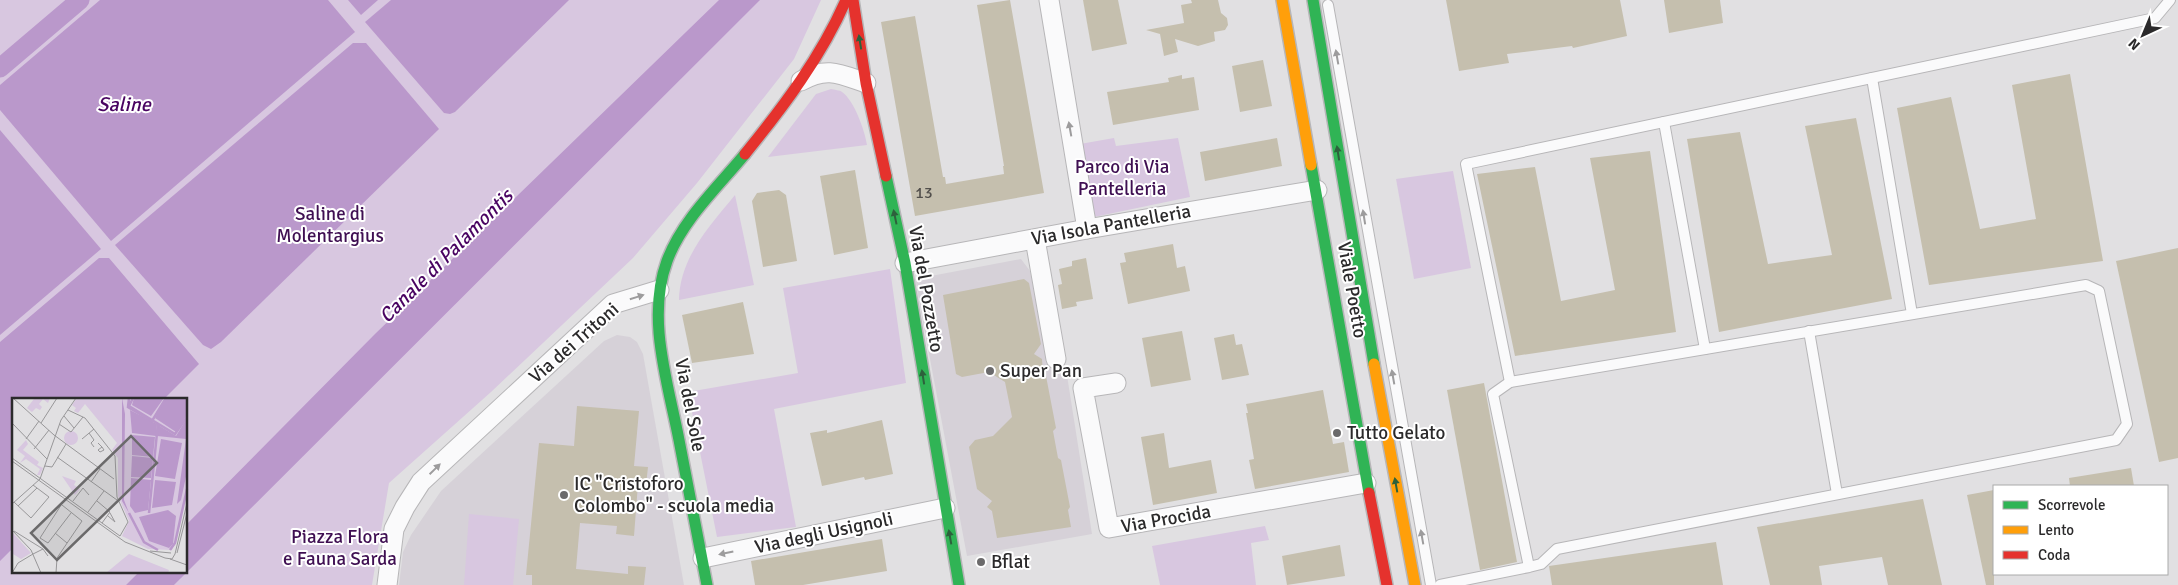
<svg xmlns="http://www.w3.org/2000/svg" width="2178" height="585" viewBox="0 0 2178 585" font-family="Signika,sans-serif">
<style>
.built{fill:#d6d1d8}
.green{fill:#d8c7e0;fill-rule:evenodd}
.water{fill:#ba98cb}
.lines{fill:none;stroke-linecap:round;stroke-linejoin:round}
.canal{stroke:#ba98cb;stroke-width:19}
.building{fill:#c5bfae}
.lane-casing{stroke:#b7b6b8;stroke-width:12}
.street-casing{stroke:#b7b6b8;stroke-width:21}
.fast-casing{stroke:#b7b6b8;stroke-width:14}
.slow-casing{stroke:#b7b6b8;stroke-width:14}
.jam-casing{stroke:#b7b6b8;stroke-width:14}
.lane{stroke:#fafafb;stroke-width:10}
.street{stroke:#fafafb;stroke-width:19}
.fast{stroke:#30b455;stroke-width:11}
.slow{stroke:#ff9f0a;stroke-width:11}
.jam{stroke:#e5322d;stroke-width:11}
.oneway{fill:#2d613c}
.oneway2{fill:#9d9c9d}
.poi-dot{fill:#6b6a6b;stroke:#fff;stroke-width:2}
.labels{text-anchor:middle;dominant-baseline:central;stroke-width:4;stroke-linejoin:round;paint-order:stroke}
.number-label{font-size:16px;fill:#524f4c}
.park-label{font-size:19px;fill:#3f0f52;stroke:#fff}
.street-label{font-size:19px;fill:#2b2a2b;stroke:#fff}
.poi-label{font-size:19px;fill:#2b2a2b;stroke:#fff;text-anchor:start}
.water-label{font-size:20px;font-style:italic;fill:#490361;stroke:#fff}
.inset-river{fill:none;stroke:#ba98cb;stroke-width:2.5}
.inset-road{fill:none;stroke:#989799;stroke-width:1}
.view{fill:#6b6a6b;fill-opacity:0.15;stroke:#6b6a6b;stroke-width:2.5}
.inset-edge{fill:none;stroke:#2b2a2b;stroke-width:2.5}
</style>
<rect width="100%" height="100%" fill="#e1e0e2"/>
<g class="built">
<polygon points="1021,259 1030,271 1048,364 1066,369 1092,534 967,556 915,279"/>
<polygon points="617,335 630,337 637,342 643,354 684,585 399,585 403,552 411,535 441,491 604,341"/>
</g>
<g class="green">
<path d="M0,0H821L794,59L697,183L633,258L491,392L389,483L372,585H0ZM14,399H186V571H14Z"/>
<path d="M831,89C834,90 840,90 842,92C854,100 865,131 867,145L768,157L816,94Z"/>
<polygon points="1114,138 1116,146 1178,138 1190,197 1094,217 1080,144"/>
<polygon points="1453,171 1471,268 1414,279 1396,179"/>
<path d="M735,195L754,285L679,300C680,257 709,227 735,195Z"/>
<polygon points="890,269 906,383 774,409 796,527 717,537 688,392 798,373 783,288"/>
<polygon points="469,514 519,519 513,585 464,585"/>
<polygon points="1265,526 1269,540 1251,543 1256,585 1160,585 1152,546"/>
</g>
<g class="water">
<polygon points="100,0 328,0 355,32 111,241 0,110 0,85"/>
<polygon points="348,0 378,0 361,15"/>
<polygon points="391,0 569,0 455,112 450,114 444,113 365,22"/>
<polygon points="719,0 760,0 174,585 126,585 140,571 186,571 186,525 375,334"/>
<polygon points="353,43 366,43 439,129 221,342 211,349 203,345 115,245"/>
<polygon points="0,130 101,249 0,335"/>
<polygon points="99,258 109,258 199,364 164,399 14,399 14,547 0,561 0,342"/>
</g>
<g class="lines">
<polyline class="canal" points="0,68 80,0"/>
</g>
<g class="building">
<polygon points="1010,0 1044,193 915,216 881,22 915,16 943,177 945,177 946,184 1004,174 1003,166 1004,166 977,5"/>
<polygon points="1083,0 1118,0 1127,44 1092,51"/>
<polygon points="1191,0 1218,0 1221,13 1227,18 1228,25 1225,30 1214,32 1215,41 1198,46 1175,39 1178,52 1164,56 1160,34 1146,30 1184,23 1181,5 1192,3"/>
<polygon points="1446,0 1620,0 1627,36 1573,48 1572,46 1507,54 1509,63 1459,71"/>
<polygon points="1664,0 1720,0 1723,23 1669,33"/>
<polygon points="1263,60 1272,106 1240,112 1232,66"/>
<polygon points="2070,74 2103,261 1929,285 1897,108 1951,97 1980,229 2036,219 2012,85"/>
<polygon points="1182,75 1182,79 1194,77 1199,110 1113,125 1107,92 1169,82 1168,78"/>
<polygon points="1856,118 1892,299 1719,332 1687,139 1740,132 1768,264 1832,255 1805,126"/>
<polygon points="1277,138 1282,166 1205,181 1200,152"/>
<polygon points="1650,151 1676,332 1515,356 1477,174 1535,167 1561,301 1615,290 1590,158"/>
<polygon points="855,170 868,248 834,255 820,176"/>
<polygon points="779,190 786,195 797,261 763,267 752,201 757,193"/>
<polygon points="1173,244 1177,268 1185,266 1190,291 1128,304 1120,263 1126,262 1124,253"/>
<polygon points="2178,248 2178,458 2159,462 2116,261"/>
<polygon points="1086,258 1093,299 1076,302 1077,306 1062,309 1058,285 1062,284 1059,269 1072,266 1072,261"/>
<polygon points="1024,279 1029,283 1041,344 1034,354 1042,359 1043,374 1046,376 1056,428 1053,431 1058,458 1061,460 1070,507 1068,510 1071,527 997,538 992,511 987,507 992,501 977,489 969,447 975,440 993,436 1012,417 1005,382 989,372 962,377 956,374 943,295"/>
<polygon points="743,302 754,354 692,363 682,315"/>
<polygon points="1182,331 1191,380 1151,387 1142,338"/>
<polygon points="1234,334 1236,345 1242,344 1249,375 1222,380 1214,338"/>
<polygon points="1484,383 1517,562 1480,570 1447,390"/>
<polygon points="1323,390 1333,444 1344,442 1349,472 1255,489 1249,460 1254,459 1246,413 1248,413 1246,404"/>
<polygon points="577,406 639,411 634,466 648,467 646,485 638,484 634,536 616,534 617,526 580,523 576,569 628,574 628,566 646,567 644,585 532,585 532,575 526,575 539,443 574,446"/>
<polygon points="882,420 893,474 865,480 864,477 822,486 810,433 827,430 827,433"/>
<polygon points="1164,433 1169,468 1211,460 1217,493 1153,505 1141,437"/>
<polygon points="2131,468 2134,486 2070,486 2069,478"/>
<polygon points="1994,490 1994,585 1986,585 1967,495"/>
<polygon points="1923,499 1942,585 1888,585 1882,557 1819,566 1822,585 1770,585 1757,527"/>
<polygon points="882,539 887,571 803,585 755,585 751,561"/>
<polygon points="1716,542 1723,585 1552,585 1549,566"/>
<polygon points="1340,545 1345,576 1287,585 1282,556"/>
</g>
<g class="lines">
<g class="lane-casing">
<g id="lane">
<polyline points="1328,5 1431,585"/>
<polyline points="1872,78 1912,314"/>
<polyline points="1664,122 1705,349"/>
<polyline points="1809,331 1837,494"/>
<polyline points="1510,382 1466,164 2155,18 2170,0"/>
<polyline points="1440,585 1529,567 1541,564 1557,549 2116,440 2127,424 2099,291 2086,285 1510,382 1493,394 1529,567"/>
</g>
</g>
<g class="street-casing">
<g id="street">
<polyline points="1049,0 1087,229"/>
<path d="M801,81C827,66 840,74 866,83"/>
<polyline points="1035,239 1056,359"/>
<polyline points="905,263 1087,229 1317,190"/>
<polyline points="1116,383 1083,388 1109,528 1366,483"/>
<polyline points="703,558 945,508"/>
<polyline points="387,585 394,529 405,507 421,482 613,304 659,290"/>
</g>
</g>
<g class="fast-casing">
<g id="fast">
<polyline points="1313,0 1374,364"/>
<polyline points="1311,165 1369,493"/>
<polyline points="886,176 905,263 959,585"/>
<path d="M707,585C698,537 688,488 679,440C668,383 646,318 667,261C682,220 718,187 745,154"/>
</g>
</g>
<g class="slow-casing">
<g id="slow">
<polyline points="1282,0 1311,165"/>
<polyline points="1374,364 1415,585"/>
</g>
</g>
<g class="jam-casing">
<g id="jam">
<polyline points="853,0 866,83 886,176"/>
<path d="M745,154C784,106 821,57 846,0"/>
<polyline points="1369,493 1387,585"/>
</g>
</g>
<use href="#lane" class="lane"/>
<use href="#street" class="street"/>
<use href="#fast" class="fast"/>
<use href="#slow" class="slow"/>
<use href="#jam" class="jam"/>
</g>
<defs><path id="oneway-solid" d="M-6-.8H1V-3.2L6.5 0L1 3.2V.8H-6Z" transform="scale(1.25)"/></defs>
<g class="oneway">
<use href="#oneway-solid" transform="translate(860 42) rotate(-99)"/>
<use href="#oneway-solid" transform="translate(1338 153) rotate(-99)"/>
<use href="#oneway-solid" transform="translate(895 217) rotate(-102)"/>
<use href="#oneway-solid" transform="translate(923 377) rotate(-99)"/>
<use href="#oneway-solid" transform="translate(1396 485) rotate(-100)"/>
<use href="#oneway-solid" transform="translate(950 537) rotate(-100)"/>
</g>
<g class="oneway2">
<use href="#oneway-solid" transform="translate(1337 57) rotate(-100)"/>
<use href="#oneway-solid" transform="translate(1070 129) rotate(-100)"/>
<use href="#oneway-solid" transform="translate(1364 217) rotate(-99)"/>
<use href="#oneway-solid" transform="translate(637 297) rotate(-17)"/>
<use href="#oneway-solid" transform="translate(1393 377) rotate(-100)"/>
<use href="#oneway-solid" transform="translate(435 469) rotate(-44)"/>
<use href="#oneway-solid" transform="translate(1422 537) rotate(-100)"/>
<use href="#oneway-solid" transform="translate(726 553) rotate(168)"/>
</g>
<g class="poi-dot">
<circle cx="990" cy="371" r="5"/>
<circle cx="1337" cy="433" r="5"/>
<circle cx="564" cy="495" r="5"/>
<circle cx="981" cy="562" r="5"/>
</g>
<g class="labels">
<g class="number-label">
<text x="924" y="193">13</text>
</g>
<g class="park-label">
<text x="1122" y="167">Parco di Via<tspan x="1122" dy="22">Pantelleria</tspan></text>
<text x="330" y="214">Saline di<tspan x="330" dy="22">Molentargius</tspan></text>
<text x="340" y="537">Piazza Flora<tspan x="340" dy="22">e Fauna Sarda</tspan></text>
</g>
<g class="street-label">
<text transform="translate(1111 225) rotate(-10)">Via Isola Pantelleria</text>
<text transform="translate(926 289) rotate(80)">Via del Pozzetto</text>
<text transform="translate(1352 290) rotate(80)">Viale Poetto</text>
<text transform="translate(574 343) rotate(-41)">Via dei Tritoni</text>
<text transform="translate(690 405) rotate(79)">Via del Sole</text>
<text transform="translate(1166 519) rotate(-10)">Via Procida</text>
<text transform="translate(824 533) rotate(-12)">Via degli Usignoli</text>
</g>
<g class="poi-label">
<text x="1000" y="371">Super Pan</text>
<text x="1347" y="433">Tutto Gelato</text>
<text x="574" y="484">IC "Cristoforo<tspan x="574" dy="22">Colombo" - scuola media</tspan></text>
<text x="991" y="562">Bflat</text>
</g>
<g class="water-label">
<text x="124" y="104">Saline</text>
<text transform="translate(446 256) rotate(-45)">Canale di Palamontis</text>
</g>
</g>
<g transform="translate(12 398)">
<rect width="175" height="175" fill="#e1e0e2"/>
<path d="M38,0L36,5L31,1L27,6L30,9L28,12L24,10L20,14L15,10L22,1ZM65,0H175V96L160,152L136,151L110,138L117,123L106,98V60L100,52L105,45L73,6L66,15L62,13L64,10L60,7ZM52 40a7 7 0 1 1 14 0a7 7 0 1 1-14 0ZM14,42L16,46L11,52L27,64L25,67L31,70L28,77H25L28,71L14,61L8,65L13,58L5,52ZM50,78L64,83L62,87L68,91L63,97ZM0,134L19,155L9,161L1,156L0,165ZM117,156L157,172L156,175H94Z" fill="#d8c7e0"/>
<path d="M110,0L113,16L112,102L117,115L110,103ZM122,0H152L139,18L120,7ZM154,0H175V17L164,34L143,20ZM118,12L145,26L144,38L120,35ZM175,20V74L169,102L165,106L174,41L145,38L146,27L164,38ZM120,37L143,39L141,59L120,57ZM149,41L170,45L163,81L143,78ZM120,58L141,60L139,80L119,79ZM119,80L139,82L136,112L123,115L118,108ZM143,82L164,84L160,107L140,110ZM156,112L164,118L161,146L157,150L137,143L127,119Z" fill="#ba98cb"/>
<path class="inset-river" d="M117,0L116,9L140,23L154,0M121,0L117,8L163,36L175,19M117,115L132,144L146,152M137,115L146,25M158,152L163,145L175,91"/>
<path class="inset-road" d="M1,0L42,37L102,81M52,18L62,30M0,25L35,61M29,25L45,0M47,26L59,34L71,19M77,35L82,42L79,45L82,49M14,41L27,23M70,41L82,31M86,45L90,49L92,52L88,54L86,52L90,49M22,51L37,32M45,59L105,102M0,60L108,138L116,124L105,99L103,58L73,20L56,12M0,63L113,144L153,160L160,161L163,156L175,105M33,68L40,69L54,46M79,84L88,71M53,101L28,140L36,145L59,115M61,103L71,90L77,97M85,103L98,114L90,125M2,104L19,120L37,99L21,87M0,106L28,81L49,22L64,0M6,108L25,90M76,114L92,93M96,118L103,124L98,115M0,132L19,152L29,175M2,133L31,151M43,135L55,145M138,153L159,155M165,155L175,115M158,161L175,167M0,175L6,165L21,156L31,151L36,158M44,175L45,160L70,123L50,107"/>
<path class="view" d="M119,38L145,65L45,162L19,135Z"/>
<rect width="175" height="175" class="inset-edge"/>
</g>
<rect x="1993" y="485" width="175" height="90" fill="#ffffff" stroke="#aaaaaa"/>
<rect x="2003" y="501" width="25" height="8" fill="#30b455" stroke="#aaaaaa"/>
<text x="2038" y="510" font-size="15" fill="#2b2a2b">Scorrevole</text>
<rect x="2003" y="526" width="25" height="8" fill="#ff9f0a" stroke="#aaaaaa"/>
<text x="2038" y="535" font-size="15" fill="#2b2a2b">Lento</text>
<rect x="2003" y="551" width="25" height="8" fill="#e5322d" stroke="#aaaaaa"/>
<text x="2038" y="560" font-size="15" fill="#2b2a2b">Coda</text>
<g transform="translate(2143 35) rotate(224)" stroke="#ffffff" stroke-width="4" paint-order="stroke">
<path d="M0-4L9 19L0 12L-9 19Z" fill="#2b2a2b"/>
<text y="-8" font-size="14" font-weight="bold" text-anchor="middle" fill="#2b2a2b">N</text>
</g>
</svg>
